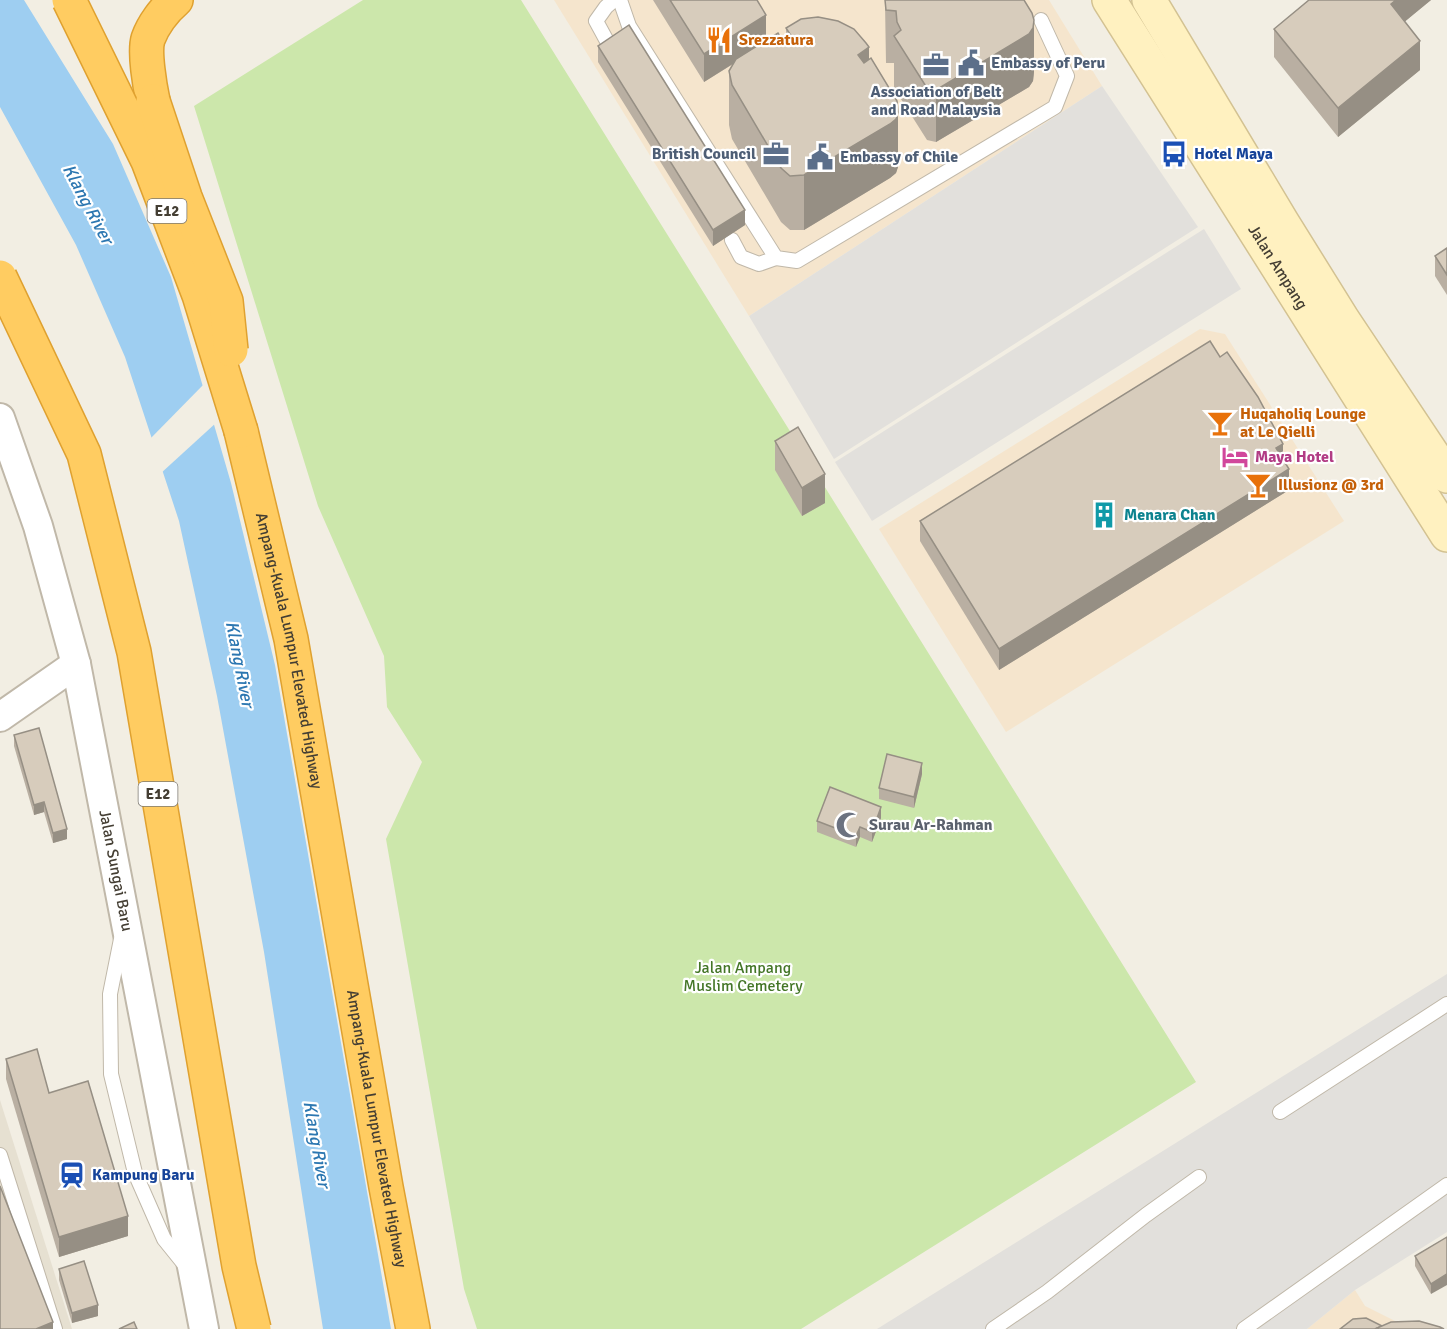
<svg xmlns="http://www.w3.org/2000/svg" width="1447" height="1329" viewBox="0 0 1447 1329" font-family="Signika,sans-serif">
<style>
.residential{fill:#e6e0d1}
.commercial{fill:#f5e5cd}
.green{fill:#cce7ab}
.parking{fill:#e2e0dc}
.water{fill:#9ecef1}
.pier{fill:#f2eee3}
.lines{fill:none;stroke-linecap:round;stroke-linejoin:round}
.lane-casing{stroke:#c0b8a9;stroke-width:16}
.street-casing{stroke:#c0b8a9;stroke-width:32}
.secondary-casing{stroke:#d3c292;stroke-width:36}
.highway-casing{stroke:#dfa130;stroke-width:36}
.lane{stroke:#fff;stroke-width:14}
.street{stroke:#fff;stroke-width:28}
.secondary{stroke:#fff1c0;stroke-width:33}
.highway{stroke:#ffcc61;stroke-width:33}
.highway-bridge-casing{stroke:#dfa130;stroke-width:36;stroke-linecap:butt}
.highway-bridge{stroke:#ffcc61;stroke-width:33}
.wall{fill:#b9afa2}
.shaded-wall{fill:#968f84}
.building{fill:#d7ccbc;stroke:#968f84;stroke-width:1.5}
.labels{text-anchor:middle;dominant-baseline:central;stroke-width:4.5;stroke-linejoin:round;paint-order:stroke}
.shield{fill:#fff;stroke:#7c7870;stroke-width:1.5}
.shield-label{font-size:15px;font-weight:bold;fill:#443e33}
.food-label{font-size:16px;font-weight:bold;fill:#c56008;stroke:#fff;text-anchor:start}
.service-label{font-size:16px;font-weight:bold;fill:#4e5e75;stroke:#fff;text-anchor:start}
.transit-label{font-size:16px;font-weight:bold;fill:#164399;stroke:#fff;text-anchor:start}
.street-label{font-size:16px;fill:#443e33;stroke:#fff}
.hotel-label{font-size:16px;font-weight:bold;fill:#b23c85;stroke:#fff;text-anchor:start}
.culture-label{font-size:16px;font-weight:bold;fill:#0d838f;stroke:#fff;text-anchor:start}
.worship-label{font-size:16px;font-weight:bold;fill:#5b616d;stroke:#fff;text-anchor:start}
.park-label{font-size:16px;fill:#447627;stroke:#fff}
.water-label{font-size:18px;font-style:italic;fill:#2c77b1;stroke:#fff}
</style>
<rect width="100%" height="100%" fill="#f2eee3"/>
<polygon class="residential" points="0,1100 72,1329 0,1329"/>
<g class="commercial">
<polygon points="554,0 1049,0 1102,86 749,316"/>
<polygon points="1200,329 1225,334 1344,521 1006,732 879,529"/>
<polygon points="1355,1290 1365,1306 1411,1329 1307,1329"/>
</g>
<polygon class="green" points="363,0 521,0 1196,1082 801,1329 477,1329 464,1289 386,839 422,762 387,707 384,656 318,506 194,106"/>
<g class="parking">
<polygon points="1102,86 1198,227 834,459 749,316"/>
<polygon points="1204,229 1241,289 872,521 835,462"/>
<polygon points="1447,974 1447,1232 1355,1290 1307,1329 877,1329"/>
</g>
<polygon class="water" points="0,0 24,0 113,144 171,277 231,483 275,665 391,1329 323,1329 264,952 217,696 179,521 125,357 76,245 0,107"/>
<polygon class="pier" points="205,383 217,422 160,474 149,440"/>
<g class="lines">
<g class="lane-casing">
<g id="lane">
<polyline points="620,0 629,26 776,258 797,261 1055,107 1067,76 1041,20"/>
<polyline points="608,43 596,21 606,7 614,0"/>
<polyline points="732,240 741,257 759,264 776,258"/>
<polyline points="121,939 110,994 111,1074 135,1173 164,1239 185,1265"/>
<polyline points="1280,1112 1447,1004"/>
<polyline points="0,1155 55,1329"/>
<polyline points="993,1329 1047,1292 1146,1215 1199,1177"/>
<polyline points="1244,1329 1447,1185"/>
</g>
</g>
<g class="street-casing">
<g id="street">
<path id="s1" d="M0,418L38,526L76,664L204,1329"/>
<polyline points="0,717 76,664"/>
</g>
</g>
<g class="secondary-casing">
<g id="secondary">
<path id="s2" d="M1109,0L1447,535"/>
<polyline points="1149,0 1282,222 1343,320 1447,476"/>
</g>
</g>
<g class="highway-casing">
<g id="highway">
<path d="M153,101C150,87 144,52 148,39C153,25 164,10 176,0"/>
<path id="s3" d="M241,431L291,639L386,1187L413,1329"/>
</g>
</g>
<use href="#lane" class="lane"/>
<use href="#street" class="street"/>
<use href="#secondary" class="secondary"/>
<use href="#highway" class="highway"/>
<g class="highway-bridge-casing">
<g id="highway-bridge">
<polyline points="69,0 148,161 199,295 241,431"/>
<polyline points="153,101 185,197 226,301 231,350"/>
<polyline points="0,277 84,454 134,652 239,1266 254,1329"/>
</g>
</g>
<use href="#highway-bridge" class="highway-bridge"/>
</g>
<g class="wall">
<polygon points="653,0 757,0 766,40 784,43 786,41 786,28 869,60 898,167 896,173 890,178 804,230 790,230 781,222 732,139 729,125 729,71 733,64 704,82"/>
<polygon points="1309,0 1431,0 1404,22 1420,70 1338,137 1274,57 1274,29"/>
<polygon points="885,3 1034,72 1033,81 1029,87 936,142 927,140 894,88 894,63 886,63"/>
<polygon points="598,46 745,225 713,246 598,62"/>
<polygon points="1447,248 1447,295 1435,276 1435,256"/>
<polygon points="775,441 825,503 802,516 775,470"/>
<polygon points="1283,460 1289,490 999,670 920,541 920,521"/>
<polygon points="14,735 67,839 53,843 44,812 34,815 14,746"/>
<polygon points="922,774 914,808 879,799 879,788"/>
<polygon points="881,818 872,842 860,837 856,847 817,832 817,821"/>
<polygon points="6,1059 49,1093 128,1236 59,1257 6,1079"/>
<polygon points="1447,1237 1431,1294 1415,1266 1415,1256"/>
<polygon points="59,1269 98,1316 72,1323 59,1280"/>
</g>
<g class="shaded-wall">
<polygon points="1396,0 1431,0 1391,33 1391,4"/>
<polygon points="766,15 766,43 704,82 704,54"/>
<polygon points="1034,20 1034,72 1033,81 1029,87 936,142 936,90"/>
<polygon points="1420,41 1420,70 1338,137 1338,108"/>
<polygon points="869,47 869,101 858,55"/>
<polygon points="898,113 898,167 896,173 890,178 804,230 804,175"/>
<polygon points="745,210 745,225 713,246 713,230"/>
<polygon points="1283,444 1283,464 1276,448"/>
<polygon points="1289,469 1289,490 999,670 999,649"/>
<polygon points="825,474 825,503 802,516 802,488"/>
<polygon points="922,763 922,774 914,808 914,797"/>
<polygon points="44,802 44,812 34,815 34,805"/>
<polygon points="881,807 881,818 872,842 872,832"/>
<polygon points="860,827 860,837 856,847 856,836"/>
<polygon points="67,829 67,839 53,843 53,833"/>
<polygon points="128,1216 128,1236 59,1257 59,1237"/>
<polygon points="1447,1274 1447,1285 1431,1294 1431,1284"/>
<polygon points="98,1305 98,1316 72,1323 72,1313"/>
<polygon points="53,1322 53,1329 36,1329"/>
</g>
<g class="building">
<polygon points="670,0 757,0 766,15 704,54"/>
<polygon points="885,0 1024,0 1032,13 1034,20 1033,28 1029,34 936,90 927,88 894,36 901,30 897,22 896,11 886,10"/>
<polygon points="1309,0 1396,0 1391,4 1420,41 1338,108 1274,29"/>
<polygon points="818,17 838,21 854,29 866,43 869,47 858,55 864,63 871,58 897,101 898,113 896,119 890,124 804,175 790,176 781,168 732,85 729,71 736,59 778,33 784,43 792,37 786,28 801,19"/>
<polygon points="629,25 745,210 713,230 598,46"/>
<polygon points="1447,248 1447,275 1435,256"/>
<polygon points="1210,341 1220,357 1227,352 1258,397 1283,444 1276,448 1289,469 999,649 920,521"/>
<polygon points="798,427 825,474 802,488 775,441"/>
<polygon points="39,728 67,829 53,833 44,802 34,805 14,735"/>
<polygon points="887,754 922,763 914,797 879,788"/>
<polygon points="830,787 881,807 872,832 860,827 856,836 817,821"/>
<polygon points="37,1049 49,1093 88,1081 128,1216 59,1237 6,1059"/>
<polygon points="0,1186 53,1322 36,1329 0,1329"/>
<polygon points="1447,1237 1447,1274 1431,1284 1415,1256"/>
<polygon points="84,1261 98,1305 72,1313 59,1269"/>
<polygon points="1366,1318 1382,1326 1375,1329 1340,1329 1353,1319"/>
<polygon points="1419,1321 1440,1327 1444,1329 1375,1329 1391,1322"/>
<polygon points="134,1322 137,1329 119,1329"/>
</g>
<defs>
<g id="restaurant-bare" transform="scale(2.07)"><path d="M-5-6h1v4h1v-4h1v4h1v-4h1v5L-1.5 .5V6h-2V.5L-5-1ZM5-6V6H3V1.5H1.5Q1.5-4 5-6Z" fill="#e8710a" stroke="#fff" stroke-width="2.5" paint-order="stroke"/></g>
<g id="civic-bare" transform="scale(2.07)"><path d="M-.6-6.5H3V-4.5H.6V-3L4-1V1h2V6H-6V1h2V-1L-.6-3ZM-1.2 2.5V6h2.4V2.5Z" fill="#5c6f8a" stroke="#fff" stroke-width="2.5" paint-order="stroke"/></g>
<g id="office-bare" transform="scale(2.07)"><path d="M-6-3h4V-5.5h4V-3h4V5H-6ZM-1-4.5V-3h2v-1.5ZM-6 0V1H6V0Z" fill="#5c6f8a" stroke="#fff" stroke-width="2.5" paint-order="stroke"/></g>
<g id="bus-bare" transform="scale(2.07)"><path d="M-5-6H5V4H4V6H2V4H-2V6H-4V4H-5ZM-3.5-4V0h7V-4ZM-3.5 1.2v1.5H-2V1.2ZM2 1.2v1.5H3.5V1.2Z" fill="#1a4fb4" stroke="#fff" stroke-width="2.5" paint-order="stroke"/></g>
<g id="bar-bare" transform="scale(2.07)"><path d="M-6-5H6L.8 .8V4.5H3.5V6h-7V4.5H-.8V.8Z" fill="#e8710a" stroke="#fff" stroke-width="2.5" paint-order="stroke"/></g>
<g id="hotel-bare" transform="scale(2.07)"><path d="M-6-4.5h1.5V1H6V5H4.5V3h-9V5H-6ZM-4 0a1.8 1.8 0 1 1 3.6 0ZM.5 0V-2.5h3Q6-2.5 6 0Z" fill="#d1479c" stroke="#fff" stroke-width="2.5" paint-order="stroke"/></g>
<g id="building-bare" transform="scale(2.07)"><path d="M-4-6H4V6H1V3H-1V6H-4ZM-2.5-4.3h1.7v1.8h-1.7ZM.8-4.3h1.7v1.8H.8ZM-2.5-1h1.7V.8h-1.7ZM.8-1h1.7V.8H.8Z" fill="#0f9aa8" stroke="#fff" stroke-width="2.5" paint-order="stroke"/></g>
<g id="mosque-bare" transform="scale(2.07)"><path d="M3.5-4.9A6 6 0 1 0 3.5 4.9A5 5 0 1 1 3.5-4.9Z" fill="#6b7280" stroke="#fff" stroke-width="2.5" paint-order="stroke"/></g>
<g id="station-bare" transform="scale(2.07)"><path d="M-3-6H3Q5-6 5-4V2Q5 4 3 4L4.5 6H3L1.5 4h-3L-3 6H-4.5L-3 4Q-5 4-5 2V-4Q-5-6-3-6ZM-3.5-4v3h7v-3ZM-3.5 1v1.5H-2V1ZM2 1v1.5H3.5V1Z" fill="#1a4fb4" stroke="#fff" stroke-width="2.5" paint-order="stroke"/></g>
</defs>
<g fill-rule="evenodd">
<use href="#restaurant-bare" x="719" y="40"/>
<use href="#civic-bare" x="971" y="63"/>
<use href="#office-bare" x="936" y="65"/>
<use href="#office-bare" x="776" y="154"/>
<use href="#bus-bare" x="1174" y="154"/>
<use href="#civic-bare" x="820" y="157"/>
<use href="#bar-bare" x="1220" y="423"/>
<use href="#hotel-bare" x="1235" y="457"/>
<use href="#bar-bare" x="1258" y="485"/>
<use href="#building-bare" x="1104" y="515"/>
<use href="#mosque-bare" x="849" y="825"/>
<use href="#station-bare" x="72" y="1175"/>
</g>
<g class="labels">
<g class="shield">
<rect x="147.5" y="199" width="39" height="24" rx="4.5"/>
<rect x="138.5" y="782" width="39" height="24" rx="4.5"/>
</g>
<g class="shield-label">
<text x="167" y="211">E12</text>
<text x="158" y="794">E12</text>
</g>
<g class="food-label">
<text x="739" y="40">Srezzatura</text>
<text x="1240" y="414">Huqaholiq Lounge<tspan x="1240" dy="18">at Le Qielli</tspan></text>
<text x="1278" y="485">Illusionz @ 3rd</text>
</g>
<g class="service-label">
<text x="991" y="63">Embassy of Peru</text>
<text x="936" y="92" text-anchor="middle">Association of Belt<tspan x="936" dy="18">and Road Malaysia</tspan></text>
<text x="756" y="154" text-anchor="end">British Council</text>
<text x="840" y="157">Embassy of Chile</text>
</g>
<g class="transit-label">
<text x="1194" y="154">Hotel Maya</text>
<text x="92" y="1175">Kampung Baru</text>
</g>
<g class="street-label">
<text stroke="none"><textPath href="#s2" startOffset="316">Jalan Ampang</textPath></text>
<text stroke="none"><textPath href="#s3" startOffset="225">Ampang-Kuala Lumpur Elevated Highway</textPath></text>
<text stroke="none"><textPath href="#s1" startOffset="468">Jalan Sungai Baru</textPath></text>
<text stroke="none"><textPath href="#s3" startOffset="711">Ampang-Kuala Lumpur Elevated Highway</textPath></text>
</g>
<g class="hotel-label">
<text x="1255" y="457">Maya Hotel</text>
</g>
<g class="culture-label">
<text x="1124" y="515">Menara Chan</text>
</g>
<g class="worship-label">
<text x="869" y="825">Surau Ar-Rahman</text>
</g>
<g class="park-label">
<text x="743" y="968">Jalan Ampang<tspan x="743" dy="18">Muslim Cemetery</tspan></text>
</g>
<g class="water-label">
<text transform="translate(88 204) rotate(62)">Klang River</text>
<text transform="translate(240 664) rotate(79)">Klang River</text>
<text transform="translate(317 1144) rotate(80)">Klang River</text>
</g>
</g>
</svg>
